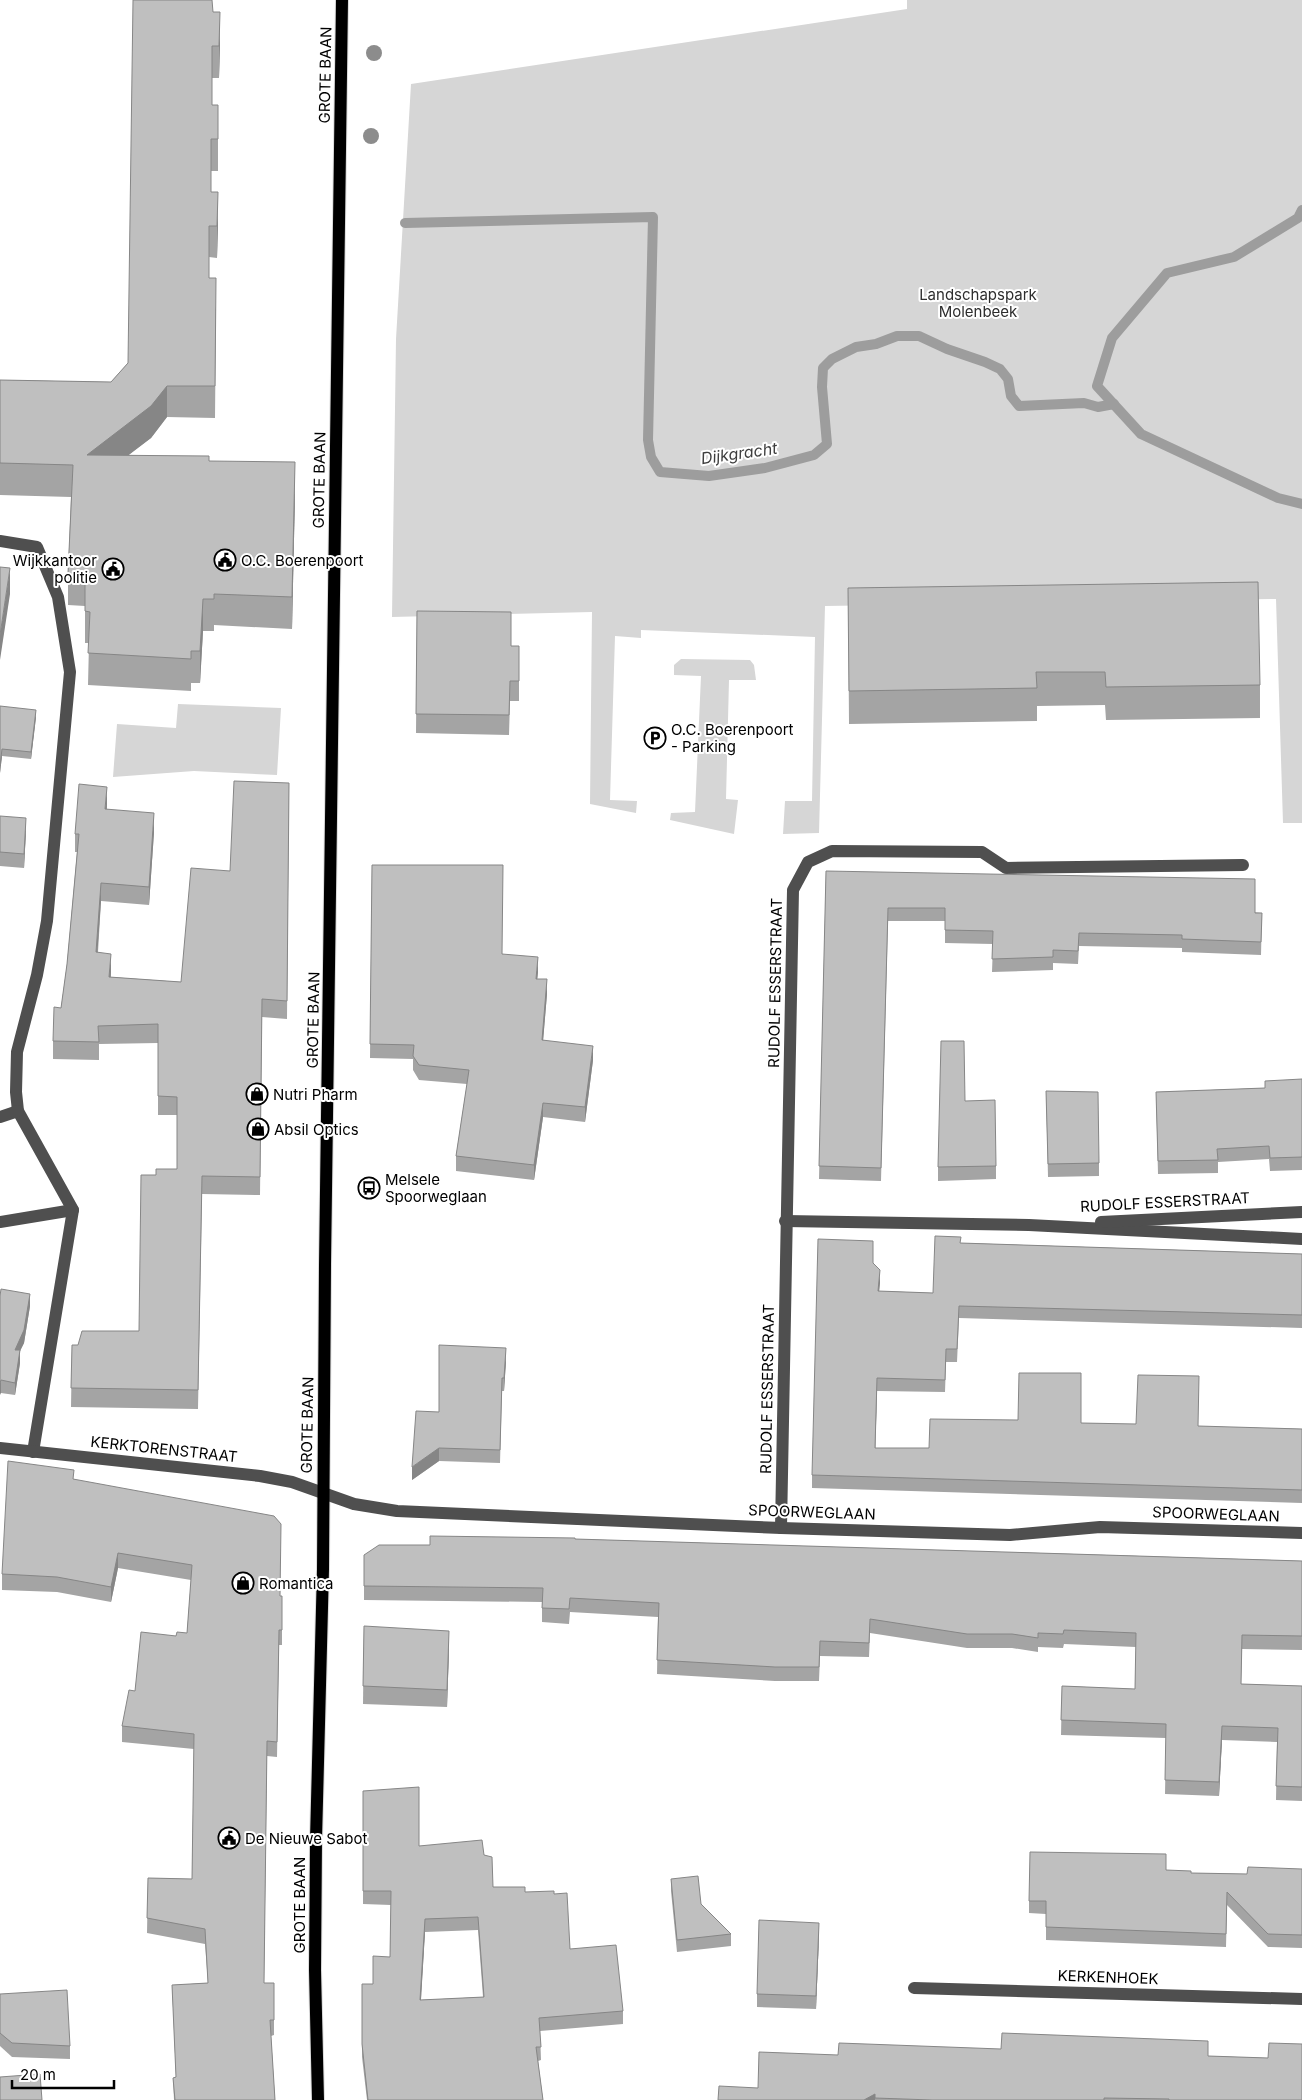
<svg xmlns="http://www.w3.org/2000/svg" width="1302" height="2100" viewBox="0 0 1302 2100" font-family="Inter,sans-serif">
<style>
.green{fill:#d6d6d6}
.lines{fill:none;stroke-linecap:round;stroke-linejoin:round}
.stream{stroke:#9d9d9d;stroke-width:10}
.major-casing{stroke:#dbdbdb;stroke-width:14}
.minor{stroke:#4f4f4f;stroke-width:12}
.major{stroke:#000;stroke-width:12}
.tree{fill:#8c8c8c}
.wall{fill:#a4a4a4;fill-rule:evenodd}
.shaded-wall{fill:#868686}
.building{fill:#bfbfbf;stroke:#868686;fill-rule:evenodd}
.labels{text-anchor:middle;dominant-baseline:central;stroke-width:4;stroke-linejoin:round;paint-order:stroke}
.street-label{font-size:15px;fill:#000;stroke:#fff}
.park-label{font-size:15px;fill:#2d2d2d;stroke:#fff}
.poi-label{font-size:15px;fill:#000;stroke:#fff;text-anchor:start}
.water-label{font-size:16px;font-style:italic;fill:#3e3e3e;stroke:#fff}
</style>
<rect width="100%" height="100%" fill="#fff"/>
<g class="green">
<polygon points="907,0 1302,0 1302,823 1283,823 1276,599 825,606 819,833 783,834 785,801 812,801 815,637 641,630 641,638 615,636 610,800 637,801 636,813 590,804 592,612 392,617 396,339 411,84 907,9"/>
<polygon points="681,659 750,660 754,665 756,680 729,680 726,799 738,800 734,834 670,820 671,813 695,812 701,676 674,675 674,665"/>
<polygon points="178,704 281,708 277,775 194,771 113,777 117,724 176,728"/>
</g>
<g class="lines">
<g class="stream">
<polyline points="1302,210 1298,218 1234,257 1167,273 1112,338 1097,386 1141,434 1278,498 1302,504"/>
<polyline points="405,223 653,217 648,440 651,457 660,472 709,476 765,468 814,455 827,444 822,387 823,368 832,359 856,347 876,344 897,336 919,336 947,349 985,362 1000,369 1008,379 1011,396 1019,406 1084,403 1098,407 1114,404"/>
</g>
<g class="major-casing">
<polyline id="major" points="318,2100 315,1970 316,1840 323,1569 325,1265 342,0"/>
</g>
<g class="minor">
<polyline points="0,541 37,547 58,597 70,672 47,921 37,975 17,1052 16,1092 18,1111 73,1210 33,1452"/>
<polyline points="0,1117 18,1111"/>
<polyline points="785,1221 1029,1225 1302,1239"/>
<polyline points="0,1222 73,1210"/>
<polyline points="1101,1222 1302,1212"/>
<polyline points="0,1448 260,1476 292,1482 354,1504 397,1511 781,1528 1010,1535 1100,1527 1302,1533"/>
<polyline points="781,1528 793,890 808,862 832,851 982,852 1006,868 1243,865"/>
<polyline points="914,1988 1302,1999"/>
</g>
<use href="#major" class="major"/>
</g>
<g class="tree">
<circle cx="374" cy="53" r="8"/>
<circle cx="371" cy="136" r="8"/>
</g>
<g class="wall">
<polygon points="213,12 220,44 219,78 212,78 212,105 218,105 218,171 211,171 211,192 218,224 217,258 209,257 209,278 216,310 215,418 167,417 151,438 128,455 209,461 295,494 292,629 214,625 214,631 203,631 200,683 191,683 191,691 88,685 89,643 85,643 85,606 68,605 68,573 71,497 0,495 0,380 111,382 128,363"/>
<polygon points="848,588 1260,685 1260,718 1106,720 1105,705 1037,706 1037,721 849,724"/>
<polygon points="417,611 511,646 519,646 519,701 510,701 509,735 416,733"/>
<polygon points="0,706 36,717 31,759 2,756 0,773"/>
<polygon points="289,783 287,1019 262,1017 260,1195 202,1194 198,1409 71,1407 72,1345 78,1345 139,1331 156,1175 177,1169 177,1115 158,1115 158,1043 99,1044 99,1060 53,1059 53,1041 61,1008 67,964 77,852 75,852 75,834 107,805 107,809 154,832 149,905 101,901 98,952 111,972 111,977 181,982 230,871"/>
<polygon points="0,816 26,831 24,868 0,866"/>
<polygon points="372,865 502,954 538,972 537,979 547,994 543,1040 593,1060 585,1122 543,1117 534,1180 456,1171 456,1156 467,1084 419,1080 413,1070 413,1059 370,1058"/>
<polygon points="826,871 1262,913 1261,955 1182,952 1182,948 1079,946 1078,964 1053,963 1053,970 992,972 993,944 945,943 945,921 888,921 881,1181 819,1179"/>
<polygon points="1302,1079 1302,1170 1270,1171 1269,1159 1218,1162 1218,1173 1158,1174 1156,1092 1265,1088"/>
<polygon points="1046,1091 1099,1163 1099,1176 1048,1177"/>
<polygon points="965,1101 996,1166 996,1179 938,1181 938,1167"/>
<polygon points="961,1243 1302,1254 1302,1328 959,1318 957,1362 946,1362 945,1392 877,1391 875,1448 929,1448 1081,1423 1302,1429 1302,1503 812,1488 812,1475 873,1263 880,1282 879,1291 933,1293"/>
<polygon points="0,1296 30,1306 24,1343 20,1351 20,1363 15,1395 1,1393"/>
<polygon points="506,1361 504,1391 502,1391 500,1463 439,1461 412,1480 439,1412"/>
<polygon points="74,1479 280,1596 282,1596 282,1645 279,1645 277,1757 267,1756 264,1983 274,1983 274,2035 271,2036 275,2100 174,2100 173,2078 176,2077 172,1985 208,1983 205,1944 147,1933 148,1878 192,1879 194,1749 122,1742 122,1726 135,1691 176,1636 187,1633 191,1580 118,1568 111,1602 57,1592 2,1590 2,1574"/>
<polygon points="575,1539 1302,1561 1302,1650 1242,1649 1241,1684 1302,1686 1302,1801 1276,1800 1277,1742 1222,1740 1219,1796 1165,1794 1166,1738 1061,1735 1062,1686 1135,1689 1136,1647 1064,1644 1063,1648 1038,1647 1038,1652 1012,1648 967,1648 870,1633 869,1657 820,1656 819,1681 775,1681 657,1674 658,1617 570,1612 569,1624 542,1622 542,1602 364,1600 364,1555 430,1545"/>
<polygon points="364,1626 449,1649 447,1707 363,1704"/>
<path d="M363,1791L419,1846L484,1855L493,1887L525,1892L554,1894L570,1949L623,2011V2024L540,2031L541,2060L538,2061L543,2100H367L362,2057V1984H373L390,1957L391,1905L363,1904ZM478,1930L483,1997L421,2000L425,1932Z"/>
<polygon points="1302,1869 1302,1948 1268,1947 1227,1905 1226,1947 1046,1940 1046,1914 1029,1913 1029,1901 1166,1870 1191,1873 1247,1874"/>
<polygon points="671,1879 701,1904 731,1934 731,1946 677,1952 671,1891"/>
<polygon points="819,1936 816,2009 757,2007 757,1994"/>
<polygon points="0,1994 70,2046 70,2059 12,2057 0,2046"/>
<polygon points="838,2055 1208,2056 1268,2058 1302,2100 718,2100 758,2088"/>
</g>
<g class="shaded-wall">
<polygon points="220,12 220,44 219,78 219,46"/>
<polygon points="218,192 218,224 217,258 217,226"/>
<polygon points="167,386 167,417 151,438 87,487 87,455"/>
<polygon points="295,462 295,494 292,629 292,597"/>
<polygon points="10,568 10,594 0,660 0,635"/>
<polygon points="203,599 203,631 200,683 200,651"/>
<polygon points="36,710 36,717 31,759 31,752"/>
<polygon points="2,749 2,756 0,773 0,766"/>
<polygon points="107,787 107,805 105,827 105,809"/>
<polygon points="154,813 154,832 149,905 149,887"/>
<polygon points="26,818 26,831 24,868 24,854"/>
<polygon points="101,883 101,901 96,971 96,952"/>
<polygon points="111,954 111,972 109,995 109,977"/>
<polygon points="538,957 538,972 536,993 536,979"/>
<polygon points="547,979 547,994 542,1054 542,1040"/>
<polygon points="593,1046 593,1060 585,1122 585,1107"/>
<polygon points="543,1103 543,1117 534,1180 534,1165"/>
<polygon points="880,1270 880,1282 878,1304 878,1291"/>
<polygon points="30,1294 30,1306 24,1343 20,1351 20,1363 15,1395 15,1350"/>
<polygon points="506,1348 506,1361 504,1391 504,1378"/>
<polygon points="877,1378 877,1391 875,1461 875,1448"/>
<polygon points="1,1380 1,1393 0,1395 0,1383"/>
<polygon points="439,1448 439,1461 412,1480 412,1467"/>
<polygon points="118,1553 118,1568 111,1602 111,1587"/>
<polygon points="449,1631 449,1649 447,1707 447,1690"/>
<polygon points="1222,1726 1222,1740 1219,1796 1219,1782"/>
<polygon points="425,1919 425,1932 420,2014 420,2000"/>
<polygon points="819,1923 819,1936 816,2009 816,1996"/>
<polygon points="875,2094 875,2100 864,2100"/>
</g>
<g class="building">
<polygon points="133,0 212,0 213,12 220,12 219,46 212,46 212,105 218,105 218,139 211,139 211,192 218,192 217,226 209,226 209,278 216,278 215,386 167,386 151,406 87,455 209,456 209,461 295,462 292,597 214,594 214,599 203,599 200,651 191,651 191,659 88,653 90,612 85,611 85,574 68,573 73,465 0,463 0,380 111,382 128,363"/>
<polygon points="0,567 10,568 0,635"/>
<polygon points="1258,582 1260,685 1106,687 1105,672 1036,672 1037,688 849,691 848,588"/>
<polygon points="417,611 511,612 511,646 519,646 519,681 510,681 509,715 416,714"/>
<polygon points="0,706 36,710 31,752 2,749 0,766"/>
<polygon points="234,781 289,783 287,1001 262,999 260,1177 202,1176 198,1390 71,1388 72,1345 78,1345 82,1331 139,1331 141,1175 156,1175 156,1169 177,1169 177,1097 158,1096 158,1024 98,1026 99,1042 53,1041 54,1007 61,1008 67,964 79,834 75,834 79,784 107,787 105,809 154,813 149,887 101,883 96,952 111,954 109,977 181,982 191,868 230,871"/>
<polygon points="0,816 26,818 24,854 0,852"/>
<polygon points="372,865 503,865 502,954 538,957 536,979 547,979 542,1040 593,1046 585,1107 543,1103 534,1165 456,1156 469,1070 419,1065 413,1056 414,1045 370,1044"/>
<polygon points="826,871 1255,879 1255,913 1262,913 1261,942 1182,939 1182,935 1079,933 1078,951 1053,950 1053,957 992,959 993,931 945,930 945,908 888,908 881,1168 819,1166"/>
<polygon points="941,1041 964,1041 965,1101 995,1100 996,1166 938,1167"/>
<polygon points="1302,1079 1302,1157 1270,1158 1269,1146 1217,1149 1218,1160 1158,1161 1156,1092 1265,1088 1265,1081"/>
<polygon points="1046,1091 1098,1092 1099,1163 1048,1164"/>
<polygon points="935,1236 961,1237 960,1243 1302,1254 1302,1315 959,1306 957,1349 946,1349 945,1380 877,1378 875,1448 929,1448 930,1419 1018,1420 1019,1373 1081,1373 1081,1423 1136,1424 1138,1375 1199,1376 1198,1426 1302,1429 1302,1490 812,1475 818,1239 873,1241 873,1263 880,1270 878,1291 933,1293"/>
<polygon points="1,1289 30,1294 24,1330 15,1350 20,1350 15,1383 1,1380 0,1383 0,1296"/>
<polygon points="439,1345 506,1348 504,1378 502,1378 500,1450 439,1448 412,1467 416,1411 439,1412"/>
<polygon points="8,1461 74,1470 73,1479 274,1516 281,1524 280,1596 282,1596 282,1630 279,1630 277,1742 267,1741 264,1983 274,1983 274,2020 270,2020 275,2100 175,2100 173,2078 176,2077 172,1985 208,1983 205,1929 147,1918 148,1878 192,1879 194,1734 122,1726 129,1690 135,1691 141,1632 176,1636 177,1632 187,1633 192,1565 118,1553 111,1587 57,1577 2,1574"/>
<polygon points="430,1536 575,1538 575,1539 1302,1561 1302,1636 1242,1635 1241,1684 1302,1686 1302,1787 1276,1786 1278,1728 1222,1726 1219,1782 1165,1780 1166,1724 1061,1720 1062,1686 1135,1689 1136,1633 1064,1630 1063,1634 1038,1633 1038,1638 1012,1634 967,1634 870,1619 869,1643 820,1641 819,1667 775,1667 657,1660 659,1603 570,1598 569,1609 542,1608 543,1588 364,1586 364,1555 379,1545 430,1545"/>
<polygon points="364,1626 449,1631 447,1690 363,1686"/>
<path d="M419,1787V1846L482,1840L484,1855L492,1857L493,1887H525V1892L554,1891V1894L567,1893L570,1949L616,1945L623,2011L539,2018L541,2047H536L543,2100H368L362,2044V1984H373V1956L390,1957L391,1891H363V1791ZM478,1917L484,1997L420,2000L425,1919Z"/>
<polygon points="1030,1852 1166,1854 1166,1870 1191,1871 1191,1873 1247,1874 1248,1867 1302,1869 1302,1935 1268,1934 1227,1892 1226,1934 1046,1927 1046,1901 1029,1901"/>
<polygon points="698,1876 701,1904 731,1934 677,1940 671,1879"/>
<polygon points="759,1920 819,1923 816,1996 757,1994"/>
<polygon points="67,1990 70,2046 12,2043 0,2033 0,1994"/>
<polygon points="1002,2033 1208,2041 1208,2056 1268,2058 1269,2043 1302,2044 1302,2100 1169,2100 1169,2099 1104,2098 1104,2100 932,2100 875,2098 875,2094 864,2100 718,2100 719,2086 758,2088 759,2052 838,2055 839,2043 1001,2049"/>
<polygon points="40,2074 42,2100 0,2100 0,2077"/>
</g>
<defs>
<g id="civic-ring" transform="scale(1.125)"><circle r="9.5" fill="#fff" stroke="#000" stroke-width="1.5"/><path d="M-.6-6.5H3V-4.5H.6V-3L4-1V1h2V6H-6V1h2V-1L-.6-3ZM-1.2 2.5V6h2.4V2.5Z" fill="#000"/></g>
<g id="parking-ring" transform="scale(1.125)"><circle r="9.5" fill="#fff" stroke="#000" stroke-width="1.5"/><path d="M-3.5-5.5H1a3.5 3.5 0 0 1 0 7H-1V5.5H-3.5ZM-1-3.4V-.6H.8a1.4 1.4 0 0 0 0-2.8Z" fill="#000"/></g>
<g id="shop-ring" transform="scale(1.125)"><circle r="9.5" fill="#fff" stroke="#000" stroke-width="1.5"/><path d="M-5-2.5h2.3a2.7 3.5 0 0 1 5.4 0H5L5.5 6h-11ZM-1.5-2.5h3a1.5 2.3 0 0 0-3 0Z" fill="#000"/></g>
<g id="bus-ring" transform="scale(1.125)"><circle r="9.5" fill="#fff" stroke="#000" stroke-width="1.5"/><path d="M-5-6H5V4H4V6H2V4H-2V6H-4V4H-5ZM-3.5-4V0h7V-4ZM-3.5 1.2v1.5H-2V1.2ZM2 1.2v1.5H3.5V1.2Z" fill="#000"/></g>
</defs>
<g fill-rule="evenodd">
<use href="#civic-ring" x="225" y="560"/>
<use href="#civic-ring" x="113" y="569"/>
<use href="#parking-ring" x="655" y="738"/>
<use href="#shop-ring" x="257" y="1094"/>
<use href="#shop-ring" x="258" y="1129"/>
<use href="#bus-ring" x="369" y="1188"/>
<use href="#shop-ring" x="243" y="1583"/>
<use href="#civic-ring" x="229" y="1838"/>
</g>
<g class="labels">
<g class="street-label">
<text transform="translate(325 75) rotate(-89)">GROTE BAAN</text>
<text transform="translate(319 480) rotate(-89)">GROTE BAAN</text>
<text transform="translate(775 983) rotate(-89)">RUDOLF ESSERSTRAAT</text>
<text transform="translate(313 1020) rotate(-89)">GROTE BAAN</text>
<text transform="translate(1165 1202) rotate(-3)">RUDOLF ESSERSTRAAT</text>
<text transform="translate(767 1389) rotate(-89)">RUDOLF ESSERSTRAAT</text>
<text transform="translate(307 1425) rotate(-89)">GROTE BAAN</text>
<text transform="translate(164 1449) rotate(6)">KERKTORENSTRAAT</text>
<text transform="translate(812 1512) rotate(2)">SPOORWEGLAAN</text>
<text transform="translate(1216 1514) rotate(2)">SPOORWEGLAAN</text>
<text transform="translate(299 1905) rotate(-90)">GROTE BAAN</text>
<text transform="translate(1108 1977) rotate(2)">KERKENHOEK</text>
</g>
<g class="park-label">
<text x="978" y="294">Landschapspark<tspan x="978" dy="17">Molenbeek</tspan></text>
</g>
<g class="poi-label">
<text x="97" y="560" text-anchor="end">Wijkkantoor<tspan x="97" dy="17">politie</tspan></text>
<text x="241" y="560">O.C. Boerenpoort</text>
<text x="671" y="729">O.C. Boerenpoort<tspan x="671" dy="17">- Parking</tspan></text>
<text x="273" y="1094">Nutri Pharm</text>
<text x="274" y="1129">Absil Optics</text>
<text x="385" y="1179">Melsele<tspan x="385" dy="17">Spoorweglaan</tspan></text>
<text x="259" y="1583">Romantica</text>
<text x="245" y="1838">De Nieuwe Sabot</text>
</g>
<g class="water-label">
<text transform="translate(739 453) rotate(-8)">Dijkgracht</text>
</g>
</g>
<path d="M12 2080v8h102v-8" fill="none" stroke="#000000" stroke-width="2.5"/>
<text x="20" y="2080" font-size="15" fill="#000000" stroke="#ffffff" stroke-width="4" paint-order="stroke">20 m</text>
</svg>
